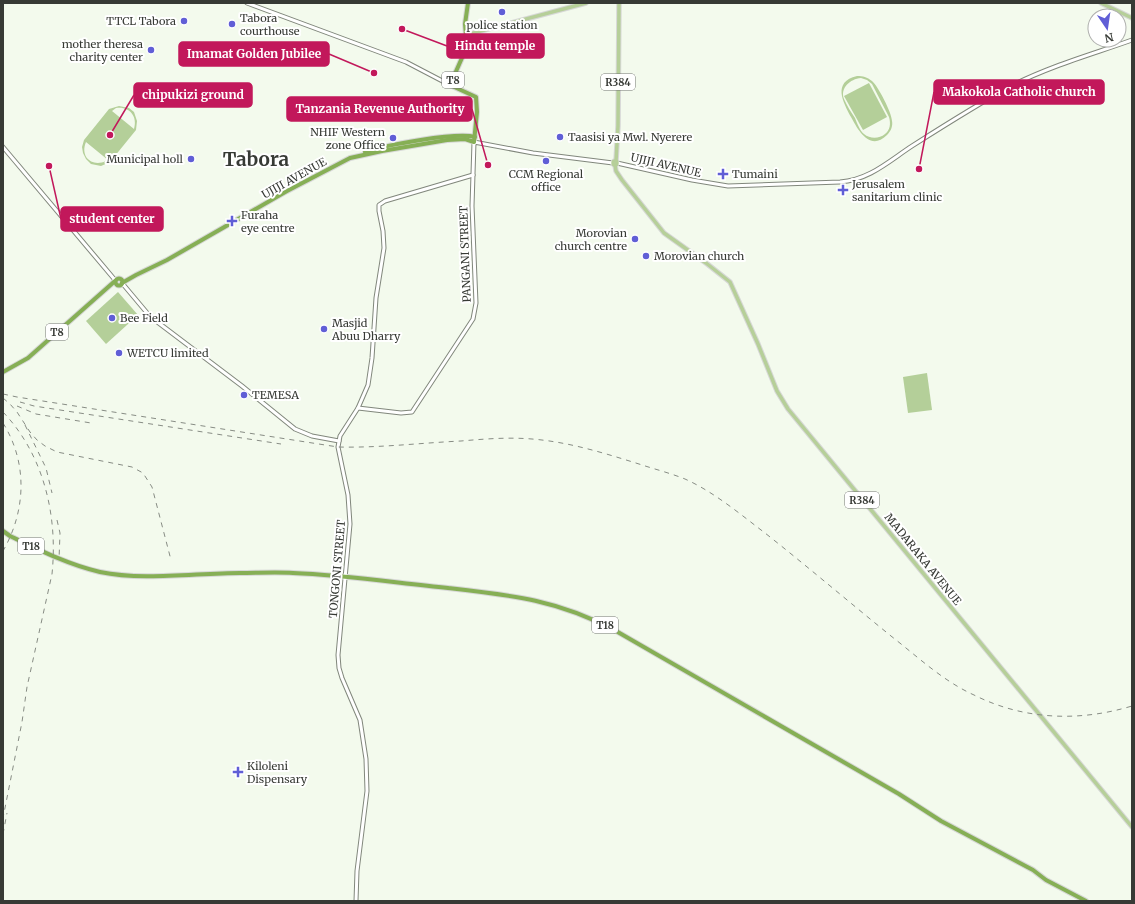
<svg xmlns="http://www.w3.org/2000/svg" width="1135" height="904" viewBox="0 0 1135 904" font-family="Merriweather,serif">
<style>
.green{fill:#b4cf99;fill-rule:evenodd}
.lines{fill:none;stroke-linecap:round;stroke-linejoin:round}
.secondary-casing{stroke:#81877c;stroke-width:5}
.primary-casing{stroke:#d7d8d7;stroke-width:5.5}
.highway-casing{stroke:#d7d8d7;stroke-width:6}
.secondary{stroke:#fff;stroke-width:3}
.primary{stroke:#b6cf99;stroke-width:3.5}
.highway{stroke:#86af55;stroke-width:4}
.rail{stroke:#878c84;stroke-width:1;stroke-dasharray:5 5;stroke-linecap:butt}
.poi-dot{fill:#605ed6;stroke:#fff;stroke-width:1.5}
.labels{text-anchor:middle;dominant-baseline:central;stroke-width:4;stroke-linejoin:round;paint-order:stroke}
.shield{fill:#fff;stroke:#737572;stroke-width:1}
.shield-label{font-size:10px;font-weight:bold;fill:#373a35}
.poi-label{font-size:11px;fill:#373a35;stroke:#fff;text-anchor:start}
.street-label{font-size:11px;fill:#373a35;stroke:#fff}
.town-label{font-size:19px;font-weight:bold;fill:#373a35;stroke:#fff}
.leader{fill:none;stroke:#c2185b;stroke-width:1.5}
.callout-dot{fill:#c2185b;stroke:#fff;stroke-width:1.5}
.callout{fill:#c2185b;stroke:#c2185b;stroke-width:1.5}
.callout-label{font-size:12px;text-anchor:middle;font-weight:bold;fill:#fff}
</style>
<rect width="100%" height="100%" fill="#f3faed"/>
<g class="green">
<path d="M857,76C863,76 867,77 872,81C878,86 892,113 892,121C893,126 891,131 887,135C870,152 858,130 851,117C843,102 832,82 857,76ZM861,78L867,80L872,84L889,117C891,124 890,130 885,134C879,139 870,139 864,134C860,131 857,123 855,118C851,112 847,106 844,99C840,88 850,79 861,78Z"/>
<polygon points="869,83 887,117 863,130 844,96"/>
<path d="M119,106L129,108L134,112L137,121L136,130L110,162L101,166L91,164L86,159L83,153L82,147L84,140L109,109ZM116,108C129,106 138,116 134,129L112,111ZM86,142L108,160L113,155C100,171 78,161 86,142Z"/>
<polygon points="118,292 138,315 106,344 86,321"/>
<polygon points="927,373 932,410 908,413 903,377"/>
</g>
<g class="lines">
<g class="secondary-casing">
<g id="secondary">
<polyline points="247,3 406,62 450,85"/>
<polyline points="3,147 115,280"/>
<path d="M617,163L692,180L728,186L840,182C869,180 889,161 912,146C945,125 978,104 1013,85C1050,66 1093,54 1132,40"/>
<polyline points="122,283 148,314 156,321 242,386 295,429 312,436 339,441"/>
<polyline points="358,408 401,413 412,412 473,319 476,303 472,206 474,142 533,153 613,163"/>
<polyline points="356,901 357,871 367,791 366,759 360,720 342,678 339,668 338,655 350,524 348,495 338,447 340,436 358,408 368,385 372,358 376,298 384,248 383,231 379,211 379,205 385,201 473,175"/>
</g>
</g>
<g class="primary-casing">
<g id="primary">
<polyline points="1101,3 1132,18"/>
<polyline points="466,35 586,3"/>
<circle cx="615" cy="163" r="2"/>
<polyline points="616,161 618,126 619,3"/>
<polyline points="615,165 616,171 622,180 664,233 706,263 730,282 758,344 777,391 788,409 1132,827"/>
</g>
</g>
<g class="highway-casing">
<g id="highway">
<path d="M365,152C386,145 456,132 475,137"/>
<circle cx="119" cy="282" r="3.5"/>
<polyline points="122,283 136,275 167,260 287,191 350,158 382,151 447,140 465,139 474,142 477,112 476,97 450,85 465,51 466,35 465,24 468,3"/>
<polyline points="3,372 28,358 115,281"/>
<path d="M3,531L10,536C39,550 69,565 100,572C143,581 196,573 240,573C258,573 276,572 293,573C345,575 397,583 448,588C511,595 559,600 616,631L899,794L941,821L1033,870L1046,880L1086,901"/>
</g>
</g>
<use href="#secondary" class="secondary"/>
<use href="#primary" class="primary"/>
<use href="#highway" class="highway"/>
<g class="rail">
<path d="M3,394L17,397L338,447C379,448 420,443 461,441C484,439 508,437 532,439C569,442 604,453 639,464C654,469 670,473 685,479C714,492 740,514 765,533C808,567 849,602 891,636C918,657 943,681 974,695C1024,720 1079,722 1132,706"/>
<polyline points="3,398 10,404 17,412 30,432 37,440 45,446 57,452 132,467 143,473 152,487 171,560"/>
<polyline points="20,402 34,406 281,444"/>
<polyline points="17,406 36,414 91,423"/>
<path d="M3,412C44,455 58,516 52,574L27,687L22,722L3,818"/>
<path d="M3,423C28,463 26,511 3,551"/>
<polyline points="25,425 46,468 52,493"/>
<polyline points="57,520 60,533 59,560"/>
<polyline points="3,834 7,813"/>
</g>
</g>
<g class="poi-dot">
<circle cx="502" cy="12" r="4"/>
<circle cx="184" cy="21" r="4"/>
<circle cx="232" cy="24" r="4"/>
<circle cx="151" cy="50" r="4"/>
<circle cx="560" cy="137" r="4"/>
<circle cx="393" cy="138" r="4"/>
<circle cx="191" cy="159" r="4"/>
<circle cx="546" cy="161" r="4"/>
<path d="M721 168h4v4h4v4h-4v4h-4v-4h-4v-4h4z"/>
<path d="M841 184h4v4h4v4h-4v4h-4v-4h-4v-4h4z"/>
<path d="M230 215h4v4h4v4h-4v4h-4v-4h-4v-4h4z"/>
<circle cx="635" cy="239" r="4"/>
<circle cx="646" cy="256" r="4"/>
<circle cx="112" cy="318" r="4"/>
<circle cx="324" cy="329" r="4"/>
<circle cx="119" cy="353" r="4"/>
<circle cx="244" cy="395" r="4"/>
<path d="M236 766h4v4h4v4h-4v4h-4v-4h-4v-4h4z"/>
</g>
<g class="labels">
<g class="shield">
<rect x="442" y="72" width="22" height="16" rx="3"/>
<rect x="601" y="74" width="34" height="16" rx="3"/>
<rect x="46" y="324" width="22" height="16" rx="3"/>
<rect x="845" y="492" width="34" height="16" rx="3"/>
<rect x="18" y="538" width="26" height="16" rx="3"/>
<rect x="592" y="617" width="26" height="16" rx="3"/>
</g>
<g class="shield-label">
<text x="453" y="80">T8</text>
<text x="618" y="82">R384</text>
<text x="57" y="332">T8</text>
<text x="862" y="500">R384</text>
<text x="31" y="546">T18</text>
<text x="605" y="625">T18</text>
</g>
<g class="poi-label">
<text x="240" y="18">Tabora<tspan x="240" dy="13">courthouse</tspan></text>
<text x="176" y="21" text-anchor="end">TTCL Tabora</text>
<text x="502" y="25" text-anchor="middle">police station</text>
<text x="143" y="44" text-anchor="end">mother theresa<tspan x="143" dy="13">charity center</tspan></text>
<text x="385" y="132" text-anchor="end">NHIF Western<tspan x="385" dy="13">zone Office</tspan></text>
<text x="568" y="137">Taasisi ya Mwl. Nyerere</text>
<text x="183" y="159" text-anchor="end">Municipal holl</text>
<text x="546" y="174" text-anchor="middle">CCM Regional<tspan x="546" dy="13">office</tspan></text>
<text x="732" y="174">Tumaini</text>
<text x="852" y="184">Jerusalem<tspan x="852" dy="13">sanitarium clinic</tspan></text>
<text x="241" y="215">Furaha<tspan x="241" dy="13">eye centre</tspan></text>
<text x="627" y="233" text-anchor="end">Morovian<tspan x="627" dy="13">church centre</tspan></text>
<text x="654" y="256">Morovian church</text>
<text x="120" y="318">Bee Field</text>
<text x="332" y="323">Masjid<tspan x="332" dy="13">Abuu Dharry</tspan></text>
<text x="127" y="353">WETCU limited</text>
<text x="252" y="395">TEMESA</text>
<text x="247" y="766">Kiloleni<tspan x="247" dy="13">Dispensary</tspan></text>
</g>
<g class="street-label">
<text transform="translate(666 165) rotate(13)">UJIJI AVENUE</text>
<text transform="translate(294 178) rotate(-29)">UJIJI AVENUE</text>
<text transform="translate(465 254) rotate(-92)">PANGANI STREET</text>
<text transform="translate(923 559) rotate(51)">MADARAKA AVENUE</text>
<text transform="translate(337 569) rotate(-85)">TONGONI STREET</text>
</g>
<g class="town-label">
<text x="256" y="159">Tabora</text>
</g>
</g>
<path class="leader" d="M402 29L447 46M374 73L329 54M919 169L934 92M110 135L134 95M488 165L472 109M49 166L61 219"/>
<g class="callout-dot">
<circle cx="402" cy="29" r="4"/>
<circle cx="374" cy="73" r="4"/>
<circle cx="919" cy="169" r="4"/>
<circle cx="110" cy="135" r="4"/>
<circle cx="488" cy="165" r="4"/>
<circle cx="49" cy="166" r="4"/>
</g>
<g class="callout">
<rect x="447" y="34" width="97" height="24" rx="4"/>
<rect x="179" y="42" width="150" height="24" rx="4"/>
<rect x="934" y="80" width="170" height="24" rx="4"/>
<rect x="134" y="83" width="118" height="24" rx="4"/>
<rect x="287" y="97" width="185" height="24" rx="4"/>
<rect x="61" y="207" width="102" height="24" rx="4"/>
</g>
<g class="callout-label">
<text x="495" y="50">Hindu temple</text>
<text x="254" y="58">Imamat Golden Jubilee</text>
<text x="1019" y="96">Makokola Catholic church</text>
<text x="193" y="99">chipukizi ground</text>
<text x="380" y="113">Tanzania Revenue Authority</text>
<text x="112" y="223">student center</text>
</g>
<rect width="1135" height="904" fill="none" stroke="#373a35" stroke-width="8"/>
<g transform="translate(1107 28) rotate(167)"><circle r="19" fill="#ffffff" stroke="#afb0ae"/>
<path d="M0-3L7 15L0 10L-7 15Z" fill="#605ed6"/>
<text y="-6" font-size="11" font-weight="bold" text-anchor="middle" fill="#373a35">N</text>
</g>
</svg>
